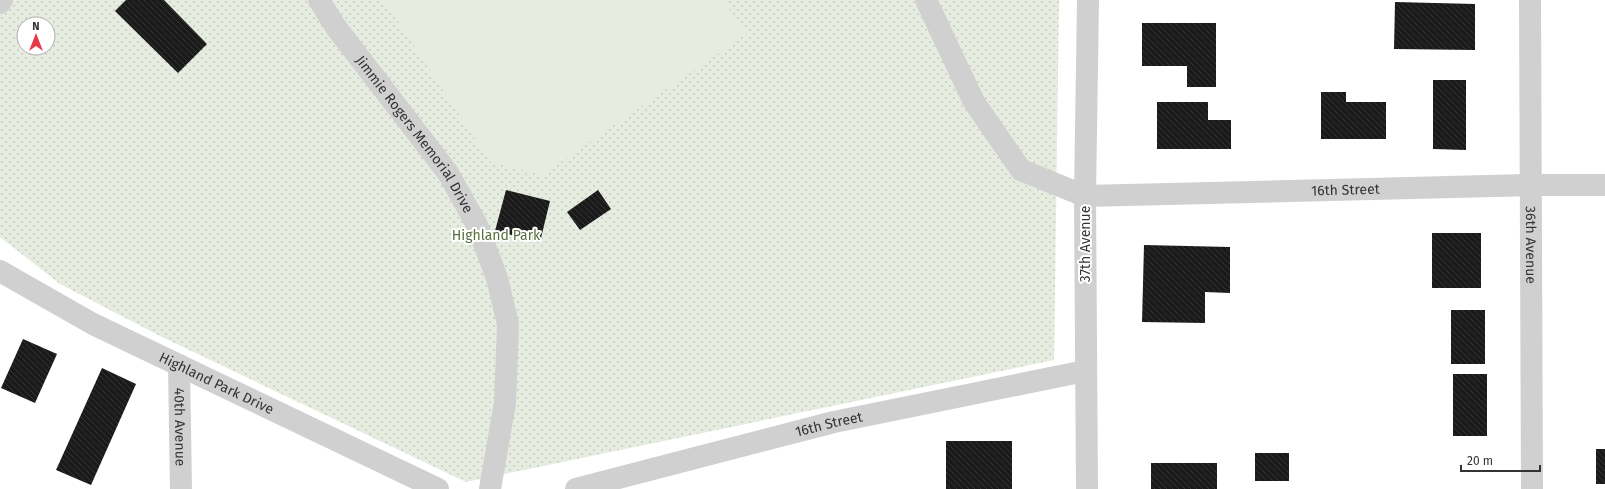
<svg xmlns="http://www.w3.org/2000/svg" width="1605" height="489" viewBox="0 0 1605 489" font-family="'Fira Sans',sans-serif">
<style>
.grass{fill:url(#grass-dots);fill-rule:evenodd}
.garden{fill:#e6ecdf}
.building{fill:url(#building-back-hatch)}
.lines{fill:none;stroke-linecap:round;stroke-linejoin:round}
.minor{stroke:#d0d0d0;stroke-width:22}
.labels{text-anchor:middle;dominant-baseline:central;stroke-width:4;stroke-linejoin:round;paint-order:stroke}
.street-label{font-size:14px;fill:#333;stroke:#fff}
.park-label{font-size:14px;fill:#56703f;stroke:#fff}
</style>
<defs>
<pattern id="grass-dots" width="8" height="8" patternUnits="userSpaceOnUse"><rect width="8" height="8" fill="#e6ecdf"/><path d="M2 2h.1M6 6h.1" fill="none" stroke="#c6cbc0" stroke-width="1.8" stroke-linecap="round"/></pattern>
<pattern id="building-back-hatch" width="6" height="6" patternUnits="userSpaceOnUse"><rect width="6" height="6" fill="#1a1a1a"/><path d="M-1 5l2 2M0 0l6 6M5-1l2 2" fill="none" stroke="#333"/></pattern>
</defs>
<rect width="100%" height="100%" fill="#fff"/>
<path class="grass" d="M0,0H1059L1054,360L466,482L162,337L60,284L0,237ZM24,24H48V48H24Z"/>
<polygon class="garden" points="384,0 722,0 748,33 542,175 490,162"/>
<g class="building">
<polygon points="126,0 164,0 207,44 178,73 115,11"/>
<polygon points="1395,2 1475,4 1475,50 1394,49"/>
<polygon points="1142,23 1216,23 1216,87 1187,87 1187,66 1142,66"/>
<polygon points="1433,80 1466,80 1466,150 1433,149"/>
<polygon points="1321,92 1346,92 1346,102 1386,102 1386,139 1321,139"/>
<polygon points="1157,102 1208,102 1208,120 1231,120 1231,149 1157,149"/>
<polygon points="506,190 550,201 540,242 495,231"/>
<polygon points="598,190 611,209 580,230 567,212"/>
<rect x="1432" y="233" width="49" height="55"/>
<polygon points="1144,245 1230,247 1230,293 1205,292 1205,323 1142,322"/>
<rect x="1451" y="310" width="34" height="54"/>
<polygon points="23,339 57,354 35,403 1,388"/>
<polygon points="102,368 136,384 91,485 56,470"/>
<rect x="1453" y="374" width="34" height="62"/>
<rect x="946" y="441" width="66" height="48"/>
<rect x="1596" y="449" width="9" height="35"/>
<rect x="1255" y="453" width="34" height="28"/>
<rect x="1151" y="463" width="66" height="26"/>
</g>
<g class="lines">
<g class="minor">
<path id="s1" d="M319,0L335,26L448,173L477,225L497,278L508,324L505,403L490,489"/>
<path id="s2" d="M926,0L974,102L1021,170L1085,196L1531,185H1605"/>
<path id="s3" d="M1530,0L1532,489"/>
<polyline points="0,3 2,0"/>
<path id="s4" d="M0,271L93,324L438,489"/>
<path id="s5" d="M179,365L181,489"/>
<path id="s6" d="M576,489L834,422L1085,371"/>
<polyline points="1087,489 1085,196 1088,0"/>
</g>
</g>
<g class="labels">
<g class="street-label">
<text stroke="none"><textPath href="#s1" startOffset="165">Jimmie Rogers Memorial Drive</textPath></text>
<text stroke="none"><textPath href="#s2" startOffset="525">16th Street</textPath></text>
<text transform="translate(1085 244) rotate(-90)">37th Avenue</text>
<text stroke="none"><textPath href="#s3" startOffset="245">36th Avenue</textPath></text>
<text stroke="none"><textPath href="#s4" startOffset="244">Highland Park Drive</textPath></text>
<text stroke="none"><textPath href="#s6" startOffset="261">16th Street</textPath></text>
<text stroke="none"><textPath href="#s5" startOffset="62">40th Avenue</textPath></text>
</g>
<g class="park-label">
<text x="496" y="235">Highland Park</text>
</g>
</g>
<g transform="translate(36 36)"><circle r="19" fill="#ffffff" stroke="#adadad"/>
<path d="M0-3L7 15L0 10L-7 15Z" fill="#e63946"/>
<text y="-6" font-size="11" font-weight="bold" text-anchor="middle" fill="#333333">N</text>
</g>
<path d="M1461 465v6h79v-6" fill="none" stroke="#333333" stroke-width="2"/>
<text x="1467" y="465" font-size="12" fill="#333333" stroke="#ffffff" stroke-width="3" paint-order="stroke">20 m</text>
</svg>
